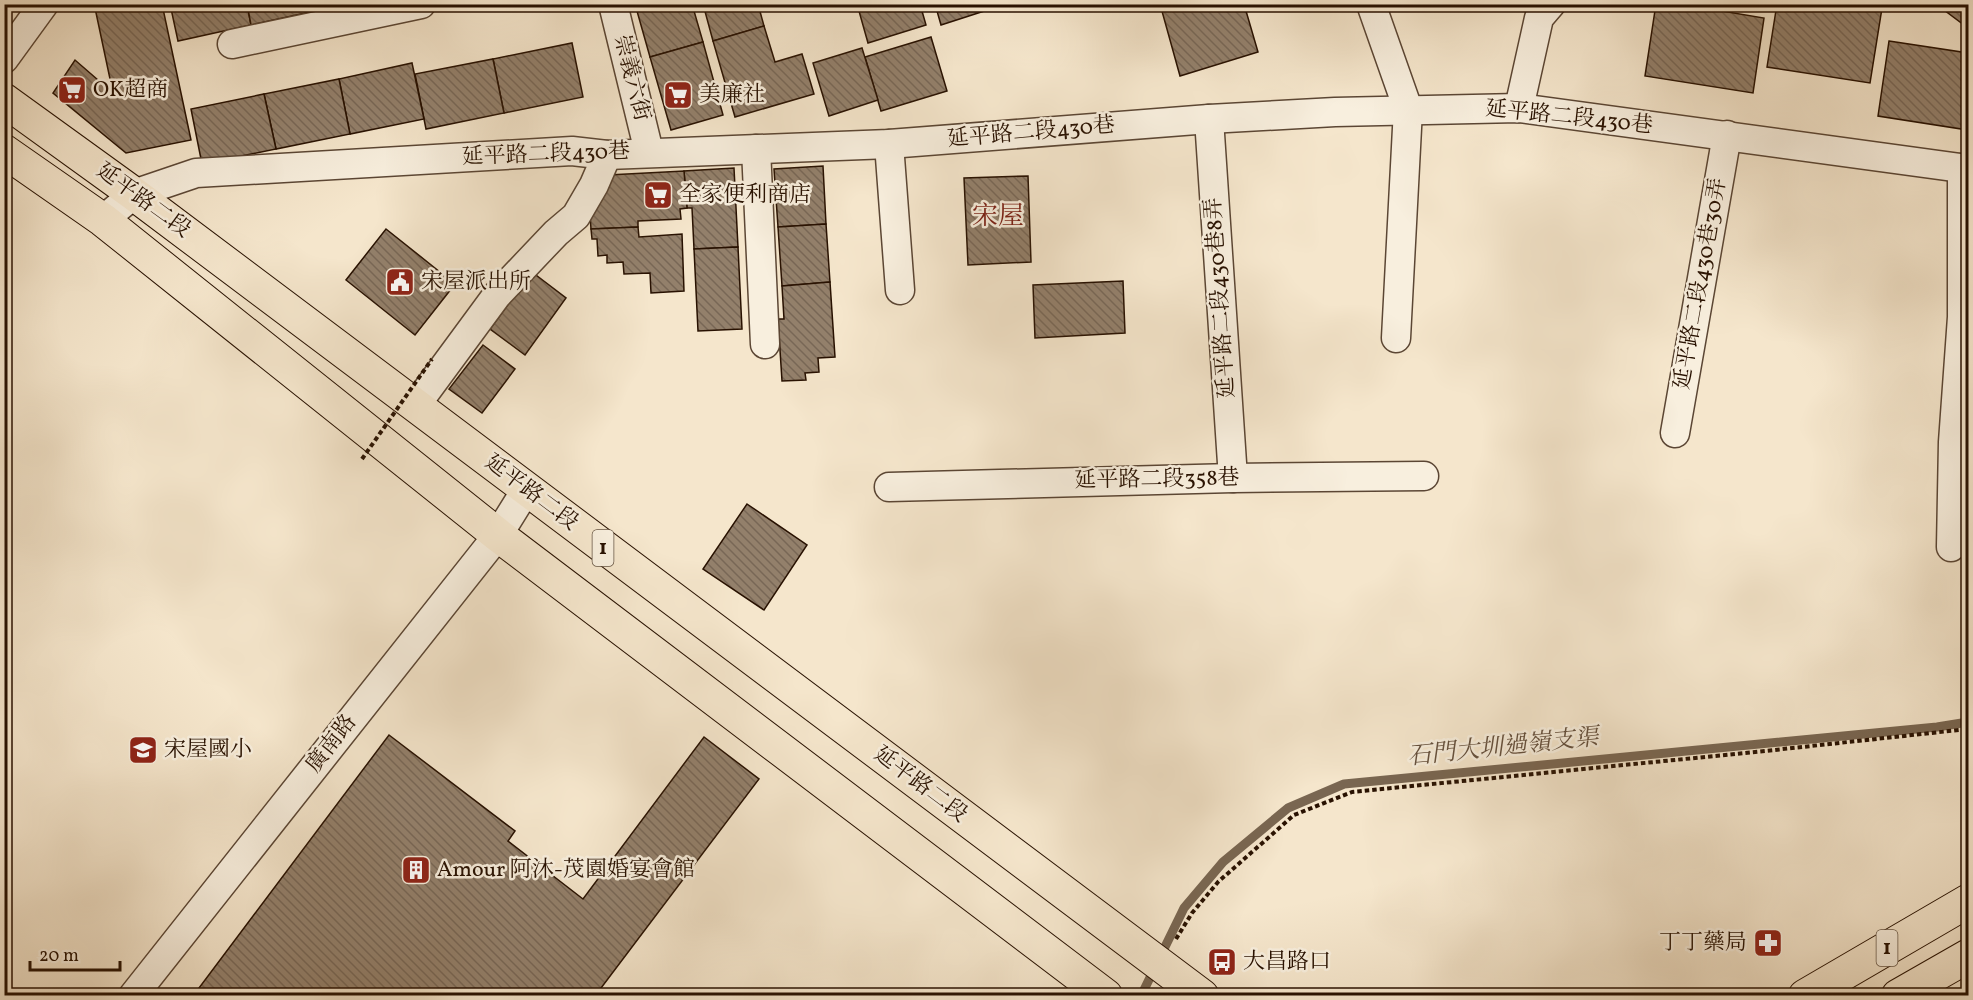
<svg xmlns="http://www.w3.org/2000/svg" width="1973" height="1000" viewBox="0 0 1973 1000" font-family="Vollkorn,'Noto Serif TC',serif">
<style>
.lines{fill:none;stroke-linecap:round;stroke-linejoin:round}
.stream{stroke:#796651;stroke-width:9}
.building{fill:url(#building-back-hatch);stroke:#281101;stroke-width:1.5}
.minor-casing{stroke:#5b4634;stroke-width:31}
.major-casing{stroke:#281101;stroke-width:35}
.path{stroke:#281101;stroke-width:4;stroke-dasharray:4.5 3;stroke-linecap:butt}
.minor{stroke:#f8efde;stroke-width:28}
.major{stroke:#f5e6cc;stroke-width:33}
.path-bridge{stroke:#281101;stroke-width:4;stroke-dasharray:4.5 3;stroke-linecap:butt}
.labels{text-anchor:middle;dominant-baseline:central;stroke-width:5;stroke-linejoin:round;paint-order:stroke}
.shield{fill:#f8efde;stroke:#665443;stroke-width:1.5}
.shield-label{font-size:21px;font-weight:bold;fill:#281101}
.street-label{font-size:22px;fill:#281101;stroke:#f8efde}
.poi-label{font-size:22px;fill:#281101;stroke:#f8efde;text-anchor:start}
.water-label{font-size:24px;font-style:italic;fill:#65503d;stroke:#f8efde}
.quarter-label{font-size:26px;fill:#7a1f14;stroke:#f8efde}
</style>
<defs>
<pattern id="building-back-hatch" width="6" height="6" patternUnits="userSpaceOnUse" patternTransform="scale(1.5)"><rect width="6" height="6" fill="#93806b"/><path d="M-1 5l2 2M0 0l6 6M5-1l2 2" fill="none" stroke="#786756"/></pattern>
</defs>
<rect width="100%" height="100%" fill="#f5e6cc"/>
<filter id="stains"><feTurbulence type="fractalNoise" baseFrequency=".00333" numOctaves="4"/><feColorMatrix values="0 0 0 0 .2 0 0 0 0 .09 0 0 0 0 .02 0 0 0 .5 -.17"/></filter>
<radialGradient id="worn" r=".72"><stop offset=".6" stop-color="#630" stop-opacity="0"/><stop offset="1" stop-color="#630" stop-opacity=".3"/></radialGradient>
<g class="lines">
<polyline class="stream" points="1141,996 1184,908 1223,862 1288,808 1344,784 1937,727 1968,722"/>
</g>
<g class="building">
<polygon points="115,4 162,4 191,140 126,153 53,93 75,60 113,93 95,8"/>
<polygon points="170,4 247,4 251,25 178,41"/>
<polygon points="247,4 323,4 324,9 251,25"/>
<polygon points="635,4 692,4 703,42 650,57"/>
<polygon points="703,4 758,4 764,26 713,41"/>
<polygon points="857,4 920,4 926,25 868,43"/>
<polygon points="935,4 1006,4 941,25"/>
<polygon points="1160,4 1244,4 1258,52 1180,76"/>
<polygon points="1656,4 1680,4 1764,18 1753,93 1645,76"/>
<polygon points="1777,4 1860,4 1882,8 1870,83 1767,67"/>
<polygon points="1936,4 1968,4 1968,28"/>
<polygon points="764,26 775,62 802,54 814,94 735,117 713,41"/>
<polygon points="931,37 947,91 881,111 865,57"/>
<polygon points="1889,41 1968,53 1968,130 1878,116"/>
<polygon points="703,42 723,115 671,130 650,57"/>
<polygon points="572,43 583,97 504,113 493,59"/>
<polygon points="862,48 878,100 829,116 813,63"/>
<polygon points="493,59 504,113 426,129 415,74"/>
<polygon points="412,63 424,119 350,134 339,79"/>
<polygon points="339,79 350,134 276,149 264,94"/>
<polygon points="264,94 276,149 202,164 191,109"/>
<polygon points="823,166 826,224 778,227 774,169"/>
<polygon points="734,168 738,247 694,249 692,208 687,208 684,171"/>
<polygon points="684,171 687,208 680,209 681,219 638,221 638,227 591,229 589,201 608,175"/>
<polygon points="1028,176 1031,262 968,265 964,178"/>
<polygon points="826,224 830,282 782,286 778,227"/>
<polygon points="638,227 639,237 682,234 684,291 651,293 650,273 624,274 623,262 607,263 607,255 598,256 597,239 592,239 591,229"/>
<polygon points="386,229 455,284 415,335 346,280"/>
<polygon points="738,247 742,329 698,331 694,249"/>
<polygon points="532,272 566,298 525,355 490,329"/>
<polygon points="1123,281 1125,333 1035,338 1033,285"/>
<polygon points="830,282 835,357 818,358 819,372 805,373 806,380 782,381 778,319 784,319 782,286"/>
<polygon points="483,345 515,369 482,413 449,389"/>
<polygon points="747,504 807,545 764,610 703,569"/>
<polygon points="389,735 515,831 508,841 583,899 704,737 759,779 595,996 193,996"/>
</g>
<g class="lines">
<g class="minor-casing">
<g id="minor">
<polyline points="613,4 649,152"/>
<polyline points="1371,4 1408,109 1396,338"/>
<polyline points="232,44 421,4"/>
<polyline points="4,59 44,4"/>
<polyline points="1519,108 1539,18 1551,4"/>
<polyline points="1209,119 1233,478"/>
<polyline points="889,144 900,290"/>
<polyline points="756,149 765,344"/>
<polyline points="103,220 134,194 196,173 572,151 607,155 889,144 1209,119 1335,112 1519,108 1968,169"/>
<polyline points="416,405 497,295 556,233 576,216 594,185 607,155"/>
<polyline points="1675,433 1727,135"/>
<polyline points="889,487 1233,478 1424,476"/>
<polyline points="1951,547 1953,442 1962,317 1962,168"/>
<polyline points="133,996 498,535 526,490"/>
</g>
</g>
<g class="major-casing">
<g id="major">
<polyline points="4,100 134,194 1202,996"/>
<polyline points="4,151 103,220 498,535 1106,996"/>
<polyline points="1805,996 1968,901"/>
<polyline points="1898,996 1968,956"/>
</g>
</g>
<polyline class="path" points="1176,939 1192,913 1218,882 1294,815 1352,792 1765,751 1968,729"/>
<use href="#minor" class="minor"/>
<use href="#major" class="major"/>
<polyline class="path-bridge" points="362,459 432,359"/>
</g>
<defs>
<g id="supermarket-square" transform="scale(1.5)"><rect x="-9" y="-9" width="18" height="18" rx="4" fill="#8f2418" stroke="#f8efde"/><path d="M-6-5.5h2.5l.6 2H6L4.5 2H-2.5L-4.4-4H-6ZM-1.5 3.2a1.3 1.3 0 1 0 .1 0ZM3 3.2a1.3 1.3 0 1 0 .1 0Z" fill="#fff"/></g>
<g id="civic-square" transform="scale(1.5)"><rect x="-9" y="-9" width="18" height="18" rx="4" fill="#8f2418" stroke="#f8efde"/><path d="M-.6-6.5H3V-4.5H.6V-3L4-1V1h2V6H-6V1h2V-1L-.6-3ZM-1.2 2.5V6h2.4V2.5Z" fill="#fff"/></g>
<g id="school-square" transform="scale(1.5)"><rect x="-9" y="-9" width="18" height="18" rx="4" fill="#8f2418" stroke="#f8efde"/><path d="M0-5L7-2L0 1L-7-2ZM-4 1L0 2.5L4 1V4Q0 6-4 4Z" fill="#fff"/></g>
<g id="building-square" transform="scale(1.5)"><rect x="-9" y="-9" width="18" height="18" rx="4" fill="#8f2418" stroke="#f8efde"/><path d="M-4-6H4V6H1V3H-1V6H-4ZM-2.5-4.3h1.7v1.8h-1.7ZM.8-4.3h1.7v1.8H.8ZM-2.5-1h1.7V.8h-1.7ZM.8-1h1.7V.8H.8Z" fill="#fff"/></g>
<g id="pharmacy-square" transform="scale(1.5)"><rect x="-9" y="-9" width="18" height="18" rx="4" fill="#8f2418" stroke="#f8efde"/><path d="M-2-6h4v4h4v4h-4v4h-4v-4h-4v-4h4Z" fill="#fff"/></g>
<g id="bus-square" transform="scale(1.5)"><rect x="-9" y="-9" width="18" height="18" rx="4" fill="#8f2418" stroke="#f8efde"/><path d="M-5-6H5V4H4V6H2V4H-2V6H-4V4H-5ZM-3.5-4V0h7V-4ZM-3.5 1.2v1.5H-2V1.2ZM2 1.2v1.5H3.5V1.2Z" fill="#fff"/></g>
</defs>
<g fill-rule="evenodd">
<use href="#supermarket-square" x="72" y="90"/>
<use href="#supermarket-square" x="678" y="95"/>
<use href="#supermarket-square" x="658" y="195"/>
<use href="#civic-square" x="400" y="282"/>
<use href="#school-square" x="143" y="750"/>
<use href="#building-square" x="416" y="870"/>
<use href="#pharmacy-square" x="1768" y="943"/>
<use href="#bus-square" x="1222" y="962"/>
</g>
<g class="labels">
<g class="shield">
<rect x="592.5" y="530" width="21" height="36" rx="4.5"/>
<rect x="1876.5" y="930" width="21" height="36" rx="4.5"/>
</g>
<g class="shield-label">
<text x="603" y="548">1</text>
<text x="1887" y="948">1</text>
</g>
<g class="street-label">
<text transform="translate(631 78) rotate(76)">崇義六街</text>
<text transform="translate(1569 118) rotate(6)">延平路二段430巷</text>
<text transform="translate(1031 133) rotate(-5)">延平路二段430巷</text>
<text transform="translate(546 155) rotate(-2)">延平路二段430巷</text>
<text transform="translate(143 201) rotate(36)">延平路二段</text>
<text transform="translate(1701 284) rotate(-80)">延平路二段430巷30弄</text>
<text transform="translate(1221 298) rotate(-94)">延平路二段430巷8弄</text>
<text transform="translate(1157 480) rotate(-1)">延平路二段358巷</text>
<text transform="translate(531 493) rotate(37)">延平路二段</text>
<text transform="translate(332 744) rotate(-52)">廣南路</text>
<text transform="translate(920 785) rotate(37)">延平路二段</text>
</g>
<g class="poi-label">
<text x="93" y="90">OK超商</text>
<text x="699" y="95">美廉社</text>
<text x="679" y="195">全家便利商店</text>
<text x="421" y="282">宋屋派出所</text>
<text x="164" y="750">宋屋國小</text>
<text x="437" y="870">Amour 阿沐-茂園婚宴會館</text>
<text x="1747" y="943" text-anchor="end">丁丁藥局</text>
<text x="1243" y="962">大昌路口</text>
</g>
<g class="water-label">
<text transform="translate(1503 748) rotate(-6)">石門大圳過嶺支渠</text>
</g>
<g class="quarter-label">
<text x="998" y="217">宋屋</text>
</g>
</g>
<rect width="1973" height="1000" fill="none" stroke="#f5e6cc" stroke-width="24"/>
<rect x="6" y="6" width="1961" height="988" fill="none" stroke="#281101" stroke-width="3"/>
<rect x="12" y="12" width="1949" height="976" fill="none" stroke="#281101" stroke-width="1.5"/>
<path d="M30 961v9h90v-9" fill="none" stroke="#281101" stroke-width="3"/>
<text x="39" y="961" font-size="18" fill="#281101" stroke="#f8efde" stroke-width="4.5" paint-order="stroke">20 m</text>
<rect width="100%" height="100%" filter="url(#stains)"/>
<rect width="100%" height="100%" fill="url(#worn)"/>
</svg>
